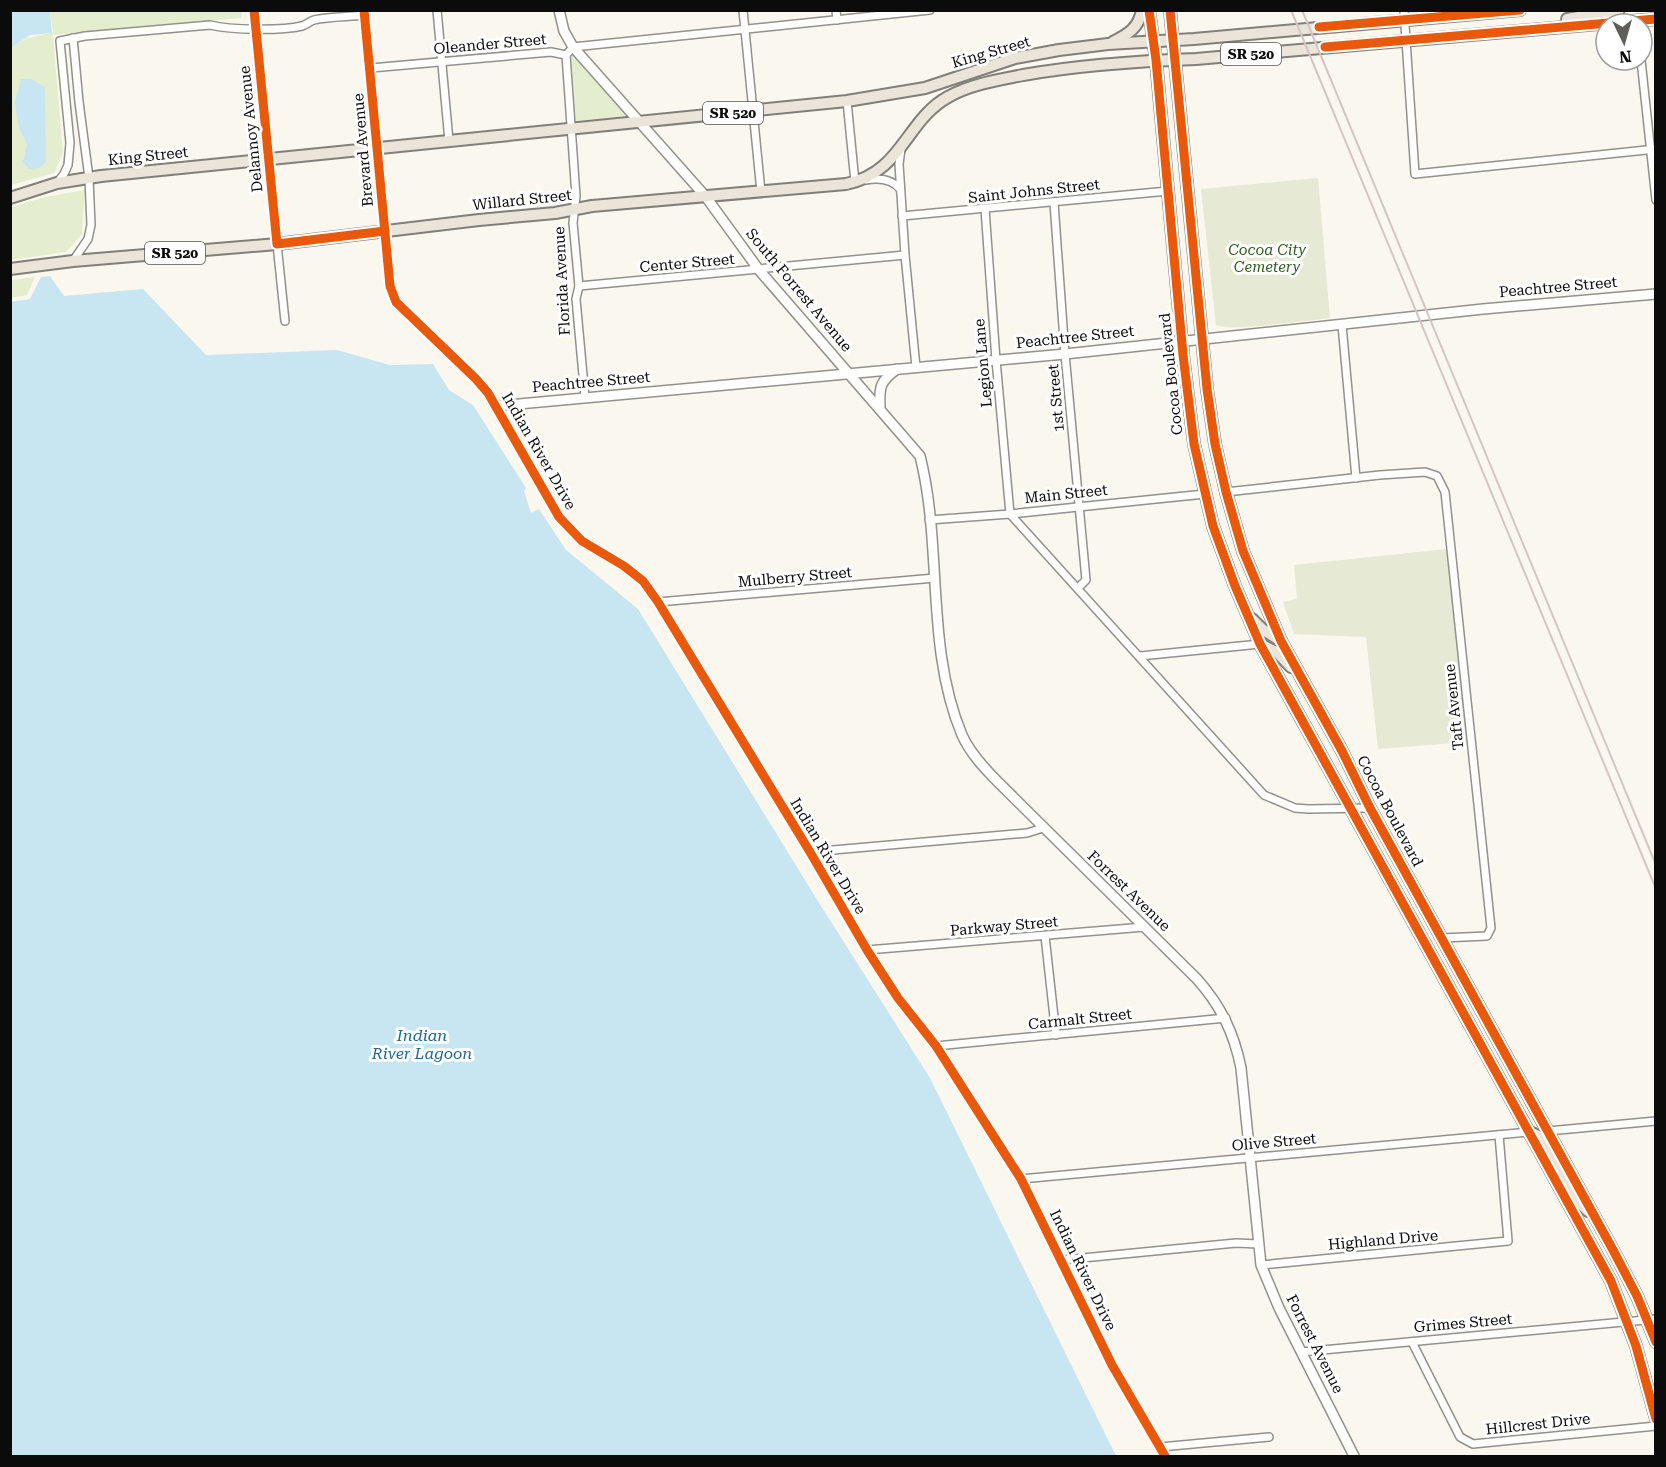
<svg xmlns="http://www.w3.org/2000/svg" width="1666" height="1467" viewBox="0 0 1666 1467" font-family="'Roboto Serif',serif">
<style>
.green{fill:#e4eecf}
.cemetery{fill:#e6e9d3}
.water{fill:#c7e6f1}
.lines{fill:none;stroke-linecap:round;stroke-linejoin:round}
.minor-casing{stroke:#93918d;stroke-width:10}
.tertiary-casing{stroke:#93918d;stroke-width:12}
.primary-casing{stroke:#807f7a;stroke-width:14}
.minor{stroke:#fefefc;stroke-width:7}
.tertiary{stroke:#fefefc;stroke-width:9}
.primary{stroke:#eae5d8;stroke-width:10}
.rail{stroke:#d5c5c5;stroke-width:2}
.cycleway-casing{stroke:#fff;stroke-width:13}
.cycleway{stroke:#e8590c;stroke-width:9}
.labels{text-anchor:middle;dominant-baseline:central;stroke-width:6;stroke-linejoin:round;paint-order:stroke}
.shield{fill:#fff;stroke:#545454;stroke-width:1.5}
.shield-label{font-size:14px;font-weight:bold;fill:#0b0b0b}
.street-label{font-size:15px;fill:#0b0b0b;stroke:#fff}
.park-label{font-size:15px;font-style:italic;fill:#305e1f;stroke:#fff}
.water-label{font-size:16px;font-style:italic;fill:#1c6795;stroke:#fff}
</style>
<rect width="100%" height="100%" fill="#faf7ee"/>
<g class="green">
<polygon points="50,11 242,11 241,18 53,35 63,153 54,173 11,185 11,48 27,38 53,32"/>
<polygon points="573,54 630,118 576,124 571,57"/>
<polygon points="85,190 82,234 66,252 11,260 11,207 45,197"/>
<polygon points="35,277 27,295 11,298 11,280"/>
</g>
<g class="cemetery">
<path d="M1318,178L1330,318C1311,320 1229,332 1216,325L1201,189Z"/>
<polygon points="1447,549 1467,742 1378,749 1366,637 1294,634 1283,602 1297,599 1294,565"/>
</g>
<g class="water">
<polygon points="11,10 50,11 52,33 30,35 11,48"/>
<polygon points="21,79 31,79 45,87 46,162 39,168 29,169 23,162 27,144 19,128 15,102"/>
<polygon points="50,276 64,296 143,289 206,355 337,350 390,365 433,364 449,390 473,405 526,488 524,491 531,513 539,509 566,550 638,609 816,898 930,1078 1116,1456 11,1456 10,302 30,299 41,277"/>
</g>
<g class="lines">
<g class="minor-casing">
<g id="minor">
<polyline points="437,10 449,141"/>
<polyline points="743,10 761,192"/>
<polyline points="836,10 837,20"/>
<polyline points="1404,10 1415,174 1656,149"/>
<polyline points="566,55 573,47 930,10"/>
<polyline points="566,55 576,196 573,223 579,286 576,299 585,397"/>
<polyline points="1641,60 1656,200"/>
<polyline points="371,68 551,52 566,55"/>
<polyline points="847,101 855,182"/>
<polyline points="901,149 899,164 905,255 916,367"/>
<path d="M866,180C878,178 892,179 900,189"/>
<path d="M57,183L64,174L68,165L70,143L60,41L85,36L210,25C231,30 280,31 302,26C306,25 310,21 314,20C330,16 349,17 365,15"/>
<polyline points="1054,203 1065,354 1086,580 1078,588"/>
<polyline points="985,209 996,360 1010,514 1264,795 1295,808 1308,809 1370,808"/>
<polyline points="902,216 1168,191"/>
<polyline points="277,244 285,321"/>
<polyline points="73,261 88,239 91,225 89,178 79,102 73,38"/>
<polyline points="579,286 905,255"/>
<polyline points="1342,325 1356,478"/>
<polyline points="1226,492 1380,475 1425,472 1437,476 1445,492 1491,928 1487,936 1442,938"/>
<polyline points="929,520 1010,514 1205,494"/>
<polyline points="658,602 935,578"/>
<polyline points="1140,656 1260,644"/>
<polyline points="810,852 1027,833 1043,828"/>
<polyline points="1045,936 1056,1035"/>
<polyline points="867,950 1144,927"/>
<polyline points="936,1046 1226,1018"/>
<polyline points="1548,1131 1656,1121"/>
<polyline points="1021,1179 1529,1132"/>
<polyline points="1062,1260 1236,1243 1258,1244"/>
<polyline points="1261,1265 1508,1241 1499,1135"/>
<polyline points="1412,1342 1460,1437 1473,1444 1656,1426"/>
<polyline points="1301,1352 1656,1319"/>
<polyline points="1160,1447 1269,1437"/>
</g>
</g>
<g class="tertiary-casing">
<g id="tertiary">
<polyline points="254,10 277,244"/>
<polyline points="364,10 390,286 396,302 476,379 488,393 559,517 582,541 624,566 643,581 658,602 810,852 867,950 898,998 936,1046 1021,1179 1112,1365 1165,1456"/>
<path d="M559,10L564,31L573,47L706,197L759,270L920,456C943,547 925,647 962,735C970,753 984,768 998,782L1197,979C1221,1006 1234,1033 1241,1068L1261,1265L1279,1308L1354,1456"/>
<polyline points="496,406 1065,354 1483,309 1656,294"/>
<path d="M880,407C879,387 880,381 897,369"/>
</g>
</g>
<g class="primary-casing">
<g id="primary">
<polyline points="1149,10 1156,60 1183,355 1194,444 1213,526 1235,586 1260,644 1611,1281 1636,1346 1656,1419"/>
<polyline points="1170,10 1207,389 1215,444 1226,492 1243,551 1281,641 1342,751 1370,808 1613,1250 1637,1296 1656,1342"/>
<polyline points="1567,19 1619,10"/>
<path d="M1113,42C1128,34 1139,28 1142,10"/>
<polyline points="10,198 57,183 101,176 847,101 925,88 1015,58 1059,50 1108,44 1194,39 1520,10"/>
<path d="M10,269L73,261L277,244L479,220L555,213L592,206L846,184C902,173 906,120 948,97C971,84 998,80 1023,75C1080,65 1138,61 1196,59L1656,19"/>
<polyline points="1252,619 1262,629 1281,641"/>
<polyline points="1260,644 1278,653 1291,667"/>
<path d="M1532,1133C1552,1139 1566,1184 1578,1201C1581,1205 1585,1208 1588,1211"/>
</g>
</g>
<use href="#minor" class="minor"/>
<use href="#tertiary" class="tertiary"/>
<use href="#primary" class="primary"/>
<g class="rail">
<polyline points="1291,10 1656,889"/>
<polyline points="1302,10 1656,865"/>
</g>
<g class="cycleway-casing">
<g id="cycleway">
<polyline points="254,10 277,244 385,231"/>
<polyline points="364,10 390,286 396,302 476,379 488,393 559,517 582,541 624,566 643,581 658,602 810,852 867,950 898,998 936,1046 1021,1179 1112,1365 1165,1456"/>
<polyline points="1149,10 1156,60 1183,355 1194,444 1213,526 1235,586 1260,644 1611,1281 1636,1346 1656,1419"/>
<polyline points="1170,10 1207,389 1215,444 1226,492 1243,551 1281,641 1342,751 1370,808 1613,1250 1637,1296 1656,1342"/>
<polyline points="1319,27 1520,10"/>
<polyline points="1325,47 1656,19"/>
</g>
</g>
<use href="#cycleway" class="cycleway"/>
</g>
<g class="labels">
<g class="shield">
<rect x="1221" y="43" width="60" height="22" rx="4.5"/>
<rect x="703" y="102" width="60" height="22" rx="4.5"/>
<rect x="145" y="242" width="60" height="22" rx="4.5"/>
</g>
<g class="shield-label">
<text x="1251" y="54">SR 520</text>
<text x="733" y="113">SR 520</text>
<text x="175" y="253">SR 520</text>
</g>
<g class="street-label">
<text transform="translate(490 44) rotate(-5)">Oleander Street</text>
<text transform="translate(991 52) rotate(-16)">King Street</text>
<text transform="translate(251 129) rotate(-96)">Delannoy Avenue</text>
<text transform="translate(363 150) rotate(-95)">Brevard Avenue</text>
<text transform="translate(148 156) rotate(-6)">King Street</text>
<text transform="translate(1034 191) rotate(-6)">Saint Johns Street</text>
<text transform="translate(522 200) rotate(-6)">Willard Street</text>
<text transform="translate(687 263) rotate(-5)">Center Street</text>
<text transform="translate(562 281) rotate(-93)">Florida Avenue</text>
<text transform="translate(1558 287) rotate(-5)">Peachtree Street</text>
<text transform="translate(799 290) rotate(50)">South Forrest Avenue</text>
<text transform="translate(1075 337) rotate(-6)">Peachtree Street</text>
<text transform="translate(983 363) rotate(-95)">Legion Lane</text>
<text transform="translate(1171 374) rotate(-96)">Cocoa Boulevard</text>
<text transform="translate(591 382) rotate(-5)">Peachtree Street</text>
<text transform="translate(1056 398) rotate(-95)">1st Street</text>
<text transform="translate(539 451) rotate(60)">Indian River Drive</text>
<text transform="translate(1066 494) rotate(-6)">Main Street</text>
<text transform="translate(795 577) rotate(-5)">Mulberry Street</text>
<text transform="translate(1454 707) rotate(-96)">Taft Avenue</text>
<text transform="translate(1390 811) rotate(62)">Cocoa Boulevard</text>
<text transform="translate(828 856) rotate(59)">Indian River Drive</text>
<text transform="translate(1129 891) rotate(44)">Forrest Avenue</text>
<text transform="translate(1004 926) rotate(-5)">Parkway Street</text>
<text transform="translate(1080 1019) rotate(-6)">Carmalt Street</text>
<text transform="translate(1274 1142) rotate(-5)">Olive Street</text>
<text transform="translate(1383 1240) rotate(-5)">Highland Drive</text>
<text transform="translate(1083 1270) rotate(64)">Indian River Drive</text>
<text transform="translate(1463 1323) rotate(-5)">Grimes Street</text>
<text transform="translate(1315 1344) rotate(63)">Forrest Avenue</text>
<text transform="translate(1538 1424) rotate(-6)">Hillcrest Drive</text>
</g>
<g class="park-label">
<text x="1267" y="250">Cocoa City<tspan x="1267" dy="17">Cemetery</tspan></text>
</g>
<g class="water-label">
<text x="422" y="1035">Indian<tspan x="422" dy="18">River Lagoon</tspan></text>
</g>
</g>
<rect width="1666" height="1467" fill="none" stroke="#0b0b0b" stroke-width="24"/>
<g transform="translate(1624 42) rotate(175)"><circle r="28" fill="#ffffff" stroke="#9d9d9d" stroke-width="1.5"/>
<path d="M0-4.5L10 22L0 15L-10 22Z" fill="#5f5e5a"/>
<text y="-9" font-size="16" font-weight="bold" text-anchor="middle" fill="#0b0b0b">N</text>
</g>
</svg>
